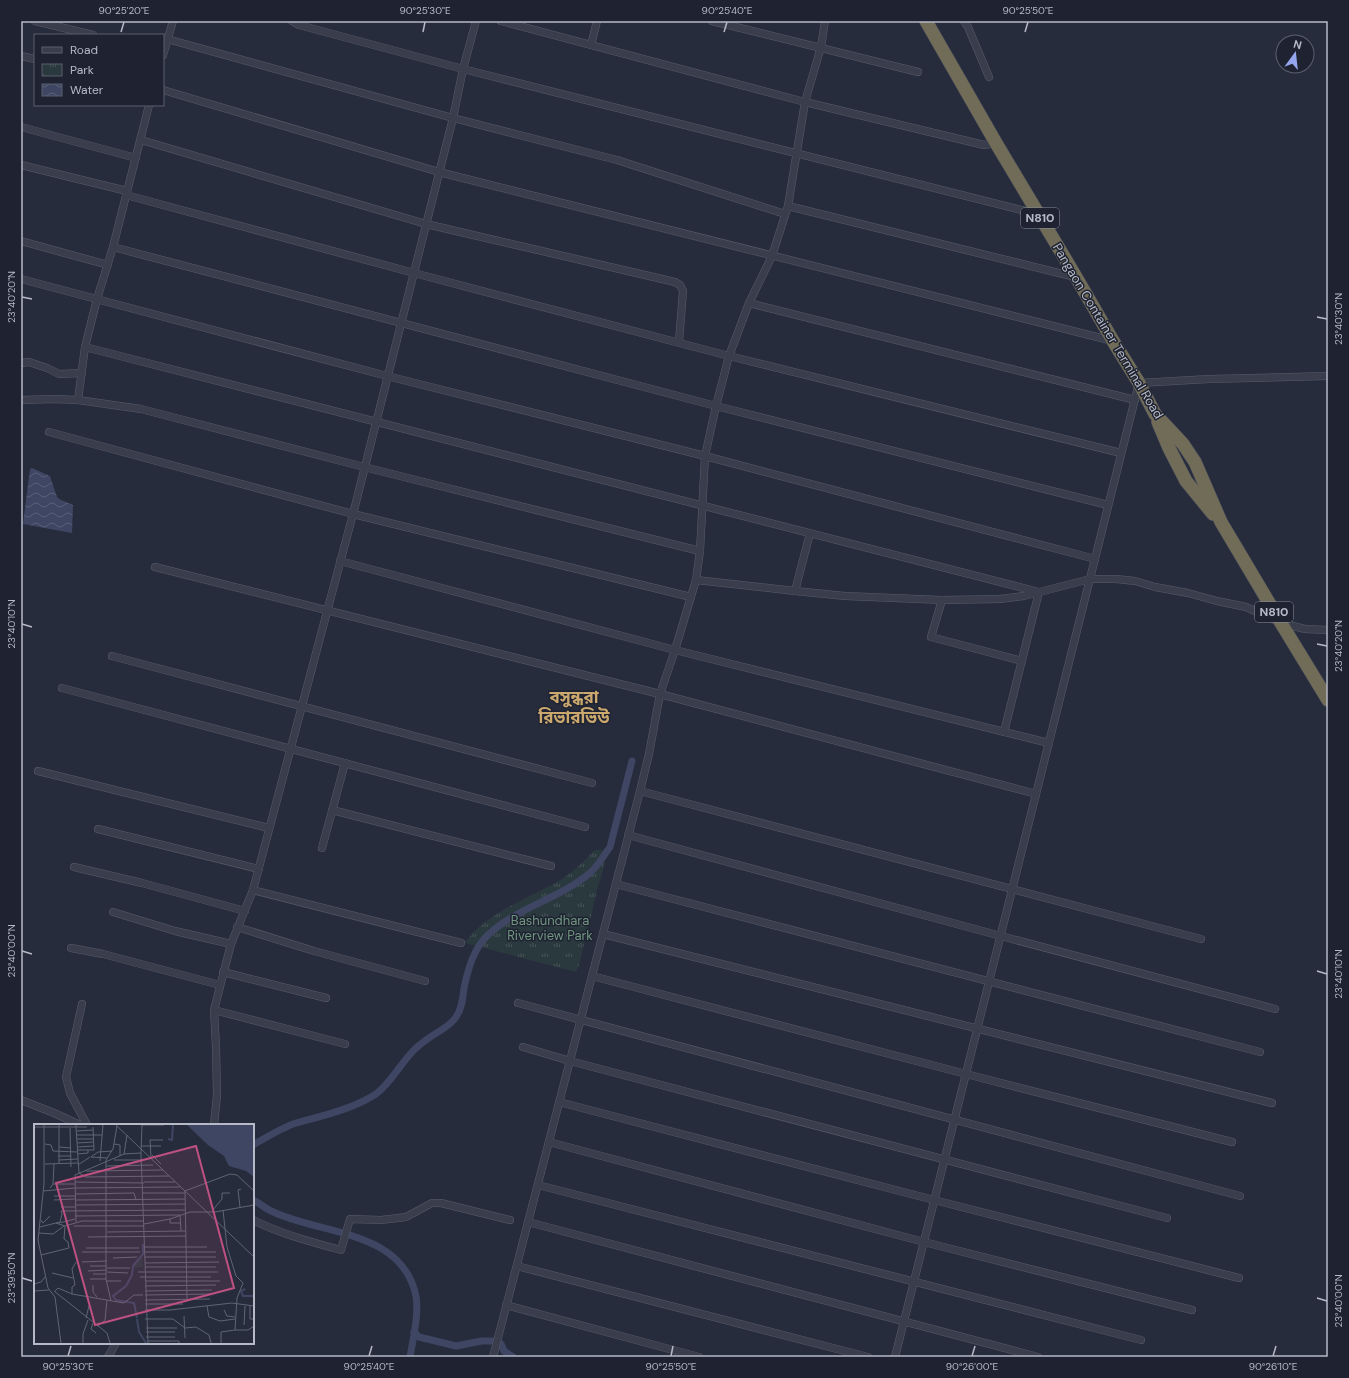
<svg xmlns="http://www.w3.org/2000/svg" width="1349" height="1378" viewBox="0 0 1349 1378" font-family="'DM Sans','Noto Sans Bengali',sans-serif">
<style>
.park{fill:url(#park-tufts)}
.water{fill:url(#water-waves)}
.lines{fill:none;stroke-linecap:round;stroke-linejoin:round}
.canal{stroke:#3e4663;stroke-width:7}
.street-casing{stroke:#585c6a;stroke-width:8}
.highway-casing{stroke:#454957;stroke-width:14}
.street{stroke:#3a3e4c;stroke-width:7}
.highway{stroke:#716c58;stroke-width:13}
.ticks{fill:none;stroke:#b6bac7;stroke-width:1.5}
.labels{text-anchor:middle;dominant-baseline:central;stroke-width:3;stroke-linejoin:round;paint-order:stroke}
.shield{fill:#1f2331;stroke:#898d9a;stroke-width:1}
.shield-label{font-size:12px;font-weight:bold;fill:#b6bac7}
.street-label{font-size:13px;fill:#b6bac7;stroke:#1f2331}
.park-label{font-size:13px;fill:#709680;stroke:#1f2331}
.district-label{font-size:17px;font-weight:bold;fill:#caa86e;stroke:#1f2331}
.inset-river{fill:none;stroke:#3e4663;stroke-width:2}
.inset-road{fill:none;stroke:#606574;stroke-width:1}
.view{fill:#be5181;fill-opacity:0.15;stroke:#be5181;stroke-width:2}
.inset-edge{fill:none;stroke:#b6bac7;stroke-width:2}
.neatline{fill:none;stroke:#b6bac7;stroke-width:1.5}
.ticks-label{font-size:10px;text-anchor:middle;fill:#b6bac7}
</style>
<defs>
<pattern id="park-tufts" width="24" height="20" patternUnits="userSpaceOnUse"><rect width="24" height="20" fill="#2a393e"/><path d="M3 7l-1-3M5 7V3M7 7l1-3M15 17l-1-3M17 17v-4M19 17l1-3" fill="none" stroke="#475458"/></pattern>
<pattern id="water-waves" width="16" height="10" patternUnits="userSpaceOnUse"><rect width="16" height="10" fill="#3e4663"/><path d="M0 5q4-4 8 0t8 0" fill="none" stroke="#585f78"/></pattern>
</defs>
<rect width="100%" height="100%" fill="#272c3c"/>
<path class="park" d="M595,850H601L606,853C605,869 598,883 595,899C590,921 584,943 579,965L576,972L465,943C485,913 532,897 562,879C574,871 585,860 595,850Z"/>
<polygon class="water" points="32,468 50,476 57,497 61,500 73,505 72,533 23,524 30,469"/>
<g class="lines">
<g class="canal">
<path d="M253,1145C265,1138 280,1129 293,1124C321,1116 351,1110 376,1094C392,1082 401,1062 416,1048C422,1043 428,1038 435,1034C443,1029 451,1025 456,1017C462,1009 463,997 464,988C468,969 474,947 489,934C518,907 559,899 590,873C598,866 604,855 610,847L632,761"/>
<path d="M253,1200C259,1203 265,1208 271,1211C320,1235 402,1229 416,1296C419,1315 413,1339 410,1357"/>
<polyline points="414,1332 419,1337 456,1346 482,1341 495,1341 501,1344 504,1351 513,1357"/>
</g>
<g class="street-casing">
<g id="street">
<polyline points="35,21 93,35"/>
<polyline points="292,21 299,25 463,69 1037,214"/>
<polyline points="501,21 805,102 984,145 996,143"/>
<polyline points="712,21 918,72"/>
<polyline points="964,21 968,27 989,77"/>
<polyline points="167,39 453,118 617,160 785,214"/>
<polyline points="591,45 597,21"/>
<polyline points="163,55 173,21"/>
<polyline points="21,56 35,59"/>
<polyline points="163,90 439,172 1113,341"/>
<polyline points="21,127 136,158"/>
<polyline points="141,140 426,224 675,282 680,285 683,291 679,342"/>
<polyline points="21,165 127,191"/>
<polyline points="126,195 414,273 729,356 1121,453"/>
<polyline points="788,206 1075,277"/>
<polyline points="21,241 108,265"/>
<polyline points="113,247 716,406 1108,505"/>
<polyline points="21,279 387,376 705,456 1095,559"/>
<polyline points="749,303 1135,400"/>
<polyline points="85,347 1039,592 1004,732"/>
<polyline points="21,363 29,362 47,368 59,374 82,373"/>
<polyline points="21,400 54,399 78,400 141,409 364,467 700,551"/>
<polyline points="78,400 85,347 97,299 113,247 149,105"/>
<polyline points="49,432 353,514 691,597"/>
<polyline points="340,561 675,650 1049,743"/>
<polyline points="155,567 660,694 1036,794"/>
<polyline points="696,580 795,591 845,596 942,600 1000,599 1024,596 1090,579 1116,579 1135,581 1155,587 1188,593 1217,601 1246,607 1281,623 1305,629 1328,630"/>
<polyline points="795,591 810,533"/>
<polyline points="942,600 931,637 1022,661"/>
<polyline points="112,656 592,783"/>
<polyline points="62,688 585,827"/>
<polyline points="38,771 269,828"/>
<polyline points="640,791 1201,939"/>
<polyline points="332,810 551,866"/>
<polyline points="98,829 259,869"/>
<polyline points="628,835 1001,936 1275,1009"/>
<polyline points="322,848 345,763"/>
<polyline points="74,867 142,883 245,911"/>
<polyline points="616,884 1260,1052"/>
<polyline points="253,890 461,943"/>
<polyline points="113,912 175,931 231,944"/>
<polyline points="237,927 314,951 425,981"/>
<polyline points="603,934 1272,1103"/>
<polyline points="71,948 103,954 220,985"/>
<polyline points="223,972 326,998"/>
<polyline points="592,976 966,1074 1232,1142"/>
<polyline points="518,1003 1240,1196"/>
<polyline points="82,1004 66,1077 70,1093 87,1125"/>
<polyline points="214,1010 345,1044"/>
<polyline points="523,1047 570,1061 1167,1218"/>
<polyline points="21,1100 54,1113 80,1125"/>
<polyline points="559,1102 934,1200 1239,1278"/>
<polyline points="214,1125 217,1095 216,1047 214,1010 231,944 253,890 353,514 453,118 463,69 476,21"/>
<polyline points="549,1142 924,1242 1192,1310"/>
<polyline points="538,1185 1141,1340"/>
<path d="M253,1220C281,1234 311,1242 341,1250L350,1219L381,1220L406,1217L432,1203H441L510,1220"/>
<polyline points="528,1222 1038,1357"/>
<polyline points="517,1266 868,1357"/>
<polyline points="506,1305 699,1357"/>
<polyline points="108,1357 116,1343"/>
<polyline points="493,1357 640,791 649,754 660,694 675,650 696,580 700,551 705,456 716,406 729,356 749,303 772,256 788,206 805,102 821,47 825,21"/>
<polyline points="895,1357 1139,383 1209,379 1328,376"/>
</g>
</g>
<g class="highway-casing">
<g id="highway">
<polyline points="926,21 996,143 1076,277 1113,341 1139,383 1155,414 1183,444 1195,462 1221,522 1281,623 1328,700"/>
<polyline points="1158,422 1169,448 1186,481 1213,514"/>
</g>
</g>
<use href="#street" class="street"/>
<use href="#highway" class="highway"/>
</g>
<path class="ticks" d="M121,32L124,22M423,32L425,22M724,32L727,22M1025,32L1028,22M22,297L32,299M1317,317L1327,319M22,624L32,627M1317,644L1327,646M22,951L32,954M1317,971L1327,974M22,1278L32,1281M1317,1298L1327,1301M68,1356L71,1346M369,1356L372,1346M671,1356L673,1346M972,1356L975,1346M1273,1356L1276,1346"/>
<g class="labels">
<g class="shield">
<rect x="1021" y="208" width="38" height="20" rx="3"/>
<rect x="1255" y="602" width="38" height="20" rx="3"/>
</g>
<g class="shield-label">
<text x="1040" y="218">N810</text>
<text x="1274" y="612">N810</text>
</g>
<g class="street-label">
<text transform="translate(1108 331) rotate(59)">Pangaon Container Terminal Road</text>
</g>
<g class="park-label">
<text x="550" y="920">Bashundhara<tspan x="550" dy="15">Riverview Park</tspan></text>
</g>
<g class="district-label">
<text x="574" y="697">বসুন্ধরা<tspan x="574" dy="20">রিভারভিউ</tspan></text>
</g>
</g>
<g transform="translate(34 1124)">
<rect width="220" height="220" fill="#272c3c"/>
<path d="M108,130L109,143L97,144L100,139Z" fill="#2a393e"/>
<path d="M153,1H220V53L212,47L195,42L190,32L174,21Z" fill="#3e4663"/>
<path class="inset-river" d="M194,1L220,25M134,15L138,16L139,1M211,165L207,167L209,172H220M103,194L100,179L82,176L79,172L92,162L98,151L99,142L109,130V120M103,195L105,208L112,219"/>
<path class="inset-road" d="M10,1V60L4,116L14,164L21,173L27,219M42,1V3H53M82,1L220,133M112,1H108L107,29L114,219M112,1H130M0,3H42L45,49L52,53L135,52M36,4L37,43M43,7L59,6M43,11H68M43,15H59M43,19L59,18M11,20L17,21L19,27L43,28M80,20L86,21V32M107,22H127M25,23L37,24M43,23L60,22M43,26H60L59,3M43,30L54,29V26M90,30L93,11M118,31L127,40M24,32H37M57,33L64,28L78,27M57,33L73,34M117,33L116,16H129M25,36L44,35M80,36H108M66,37L69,1M25,39V1M11,40L44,39M44,41L56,33M72,42L119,41M52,47L129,46M41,58L110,59M110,58H141M19,60L20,40M16,64L19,60H41M9,67L41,64L146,63M108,69H151M41,70L100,69L102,76M20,72H41M20,76L41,75M41,76L151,75M41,81L151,80M27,83H41M206,83L204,66L207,65M178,87L188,75V69H196M28,90L27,87L151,86M41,92L146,91L147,107M136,95V99H146M7,96L9,99L16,92M42,98L41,51L90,30L107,29M22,99L31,102L48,97H110M25,99L41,95M110,100L136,95L156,88H181L220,81M40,102H110M6,103L26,98L28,90M73,108L152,107M5,109L19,110L30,102M54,113L152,112M111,123H173M52,124H105M48,128H106M111,128H182M7,131L35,124L34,118L30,115L31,102M111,133H182M79,134L103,133M48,138L73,137M111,139L185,138M56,142H73M111,143H182M73,144H96M54,147L73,146M73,148L94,149M104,148H184M18,149L39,154M59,150H72M106,153H177M56,155H72M73,157H87M111,157H186M0,160L7,158L11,153M59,161V168L63,173M111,162L182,161M0,167L15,166M20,167L73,209L76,219M21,167L24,164L38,170L90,179L100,171H109M111,167L178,166M38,170V163L41,161L38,145L42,138M111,171L177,170M153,175L151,67L196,50L203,51L220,67M111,176L176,175M77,177L72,155V36L79,25L83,2M111,180H149M173,182L175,193L186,197L201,195M216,182V195H220M111,186H136L198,179L220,182M190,186L193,192L201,193M150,192L151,214M52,194L55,182M111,195H139L151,204L162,203L175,211L177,219M59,199L57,205L62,209M210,201L211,182M64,202L71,196L73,176M112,204H143M201,206H214L220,202M112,208H141M112,213H141M113,217H145V219M49,219V210L54,196M187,219V208L201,206L203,174L209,159L202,152L193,123L189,86"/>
<path class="view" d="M162,22L200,164L61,201L22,59Z"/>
<rect width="220" height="220" class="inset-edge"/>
</g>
<rect width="1349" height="1378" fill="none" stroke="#1f2331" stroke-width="44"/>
<rect x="34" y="34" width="130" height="72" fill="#1f2331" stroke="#5b5f6d"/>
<rect x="42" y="47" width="20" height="6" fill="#3a3e4c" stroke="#5b5f6d"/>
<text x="70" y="54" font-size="12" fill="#b6bac7">Road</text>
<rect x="42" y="64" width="20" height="12" fill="url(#park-tufts)" stroke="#5b5f6d"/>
<text x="70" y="74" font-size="12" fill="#b6bac7">Park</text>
<rect x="42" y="84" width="20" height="12" fill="url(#water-waves)" stroke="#5b5f6d"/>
<text x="70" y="94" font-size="12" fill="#b6bac7">Water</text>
<g transform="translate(1295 54) rotate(15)"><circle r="19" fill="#1f2331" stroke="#5b5f6d"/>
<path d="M0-3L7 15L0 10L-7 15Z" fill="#95a6ee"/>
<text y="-6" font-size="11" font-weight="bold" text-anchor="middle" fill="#b6bac7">N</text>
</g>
<rect x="22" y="22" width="1305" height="1334" class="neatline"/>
<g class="ticks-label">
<text x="124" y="14">90°25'20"E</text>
<text x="425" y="14">90°25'30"E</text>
<text x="727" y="14">90°25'40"E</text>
<text x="1028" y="14">90°25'50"E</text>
<text transform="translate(11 297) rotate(-90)" y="4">23°40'20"N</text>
<text transform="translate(1338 319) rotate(-90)" y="4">23°40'30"N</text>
<text transform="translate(11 624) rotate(-90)" y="4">23°40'10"N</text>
<text transform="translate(1338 646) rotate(-90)" y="4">23°40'20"N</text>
<text transform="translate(11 951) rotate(-90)" y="4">23°40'00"N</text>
<text transform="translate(1338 974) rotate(-90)" y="4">23°40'10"N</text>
<text transform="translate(11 1278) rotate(-90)" y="4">23°39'50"N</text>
<text transform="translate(1338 1301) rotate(-90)" y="4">23°40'00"N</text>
<text x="68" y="1370">90°25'30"E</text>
<text x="369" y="1370">90°25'40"E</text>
<text x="671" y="1370">90°25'50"E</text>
<text x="972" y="1370">90°26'00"E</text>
<text x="1273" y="1370">90°26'10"E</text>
</g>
</svg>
